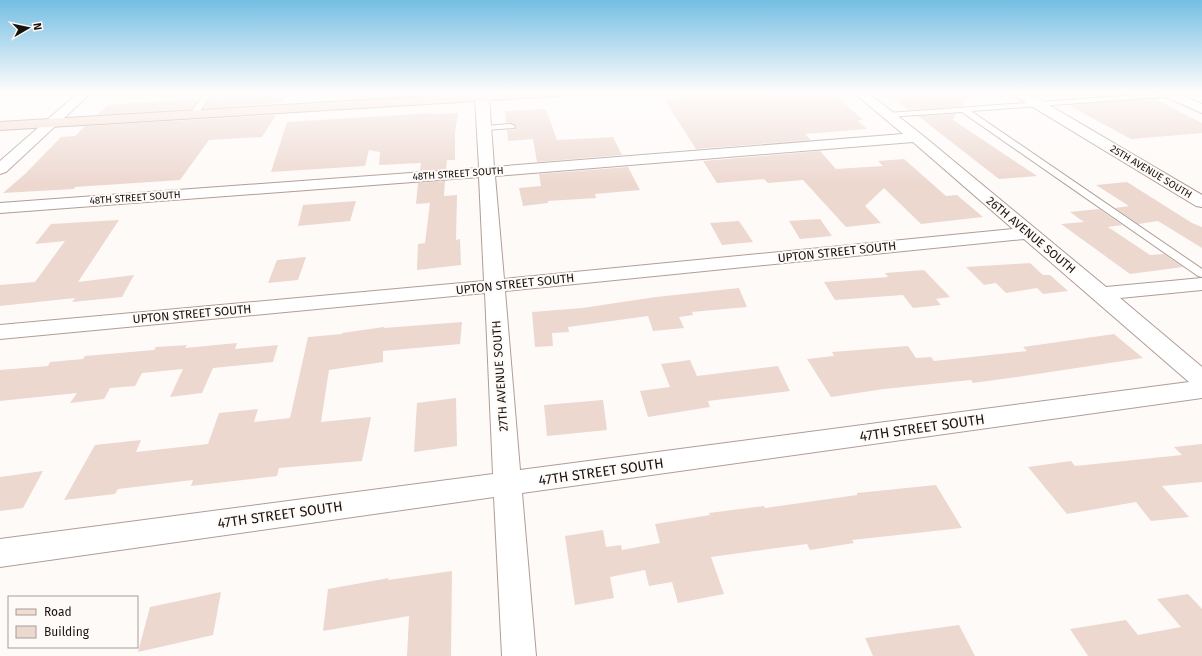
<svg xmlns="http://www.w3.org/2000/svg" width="1202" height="656" viewBox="0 0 1202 656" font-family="'Fira Sans',sans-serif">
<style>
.building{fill:#edd8d0}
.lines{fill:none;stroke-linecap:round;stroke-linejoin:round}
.lane-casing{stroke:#b09d95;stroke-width:2}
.street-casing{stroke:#b09d95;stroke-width:2}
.secondary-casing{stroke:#b09d95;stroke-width:2}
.lane{fill:#fff;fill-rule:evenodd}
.street{fill:#fff;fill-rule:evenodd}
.secondary{fill:#f5dcd1;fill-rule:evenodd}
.labels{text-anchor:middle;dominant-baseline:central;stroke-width:4;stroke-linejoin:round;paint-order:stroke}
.far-street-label{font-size:10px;fill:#18120f;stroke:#fefaf8}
.street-label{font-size:12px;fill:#18120f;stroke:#fefaf8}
.near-street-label{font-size:14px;fill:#18120f;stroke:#fefaf8}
</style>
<rect width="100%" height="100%" fill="#fefaf8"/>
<g class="building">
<polygon points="255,92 278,92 276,95 288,94 282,103 204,108 211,99 252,96"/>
<polygon points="781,92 832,92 863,120 857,120 867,129 805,134 811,140 696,149 664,99 703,96"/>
<polygon points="884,92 971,92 962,106 909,110"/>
<polygon points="189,99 198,99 191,109 97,115 107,105"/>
<polygon points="1155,99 1202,123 1202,133 1131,139 1068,105"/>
<polygon points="546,109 557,140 613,137 622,155 537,162 533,139 508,141 507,130 514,130 516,126 512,123 506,123 505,111"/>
<polygon points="430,113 430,114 458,113 455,133 455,160 447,160 446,169 420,171 421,163 379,165 380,152 369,150 365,166 271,172 287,122"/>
<polygon points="956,114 953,120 1037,176 999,179 918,116"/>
<polygon points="276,115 262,137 209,140 180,180 75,187 74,189 3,193 25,174 61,137 75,136 85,126"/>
<polygon points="820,151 836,169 883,166 878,161 904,159 946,196 957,195 983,217 921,224 884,188 865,206 881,223 846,227 803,180 768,183 764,179 717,183 703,161"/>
<polygon points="628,167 640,190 595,194 596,198 548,201 548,203 523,206 519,188 541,186 539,174"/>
<polygon points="445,181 444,196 457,195 456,240 460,239 461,265 417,270 418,244 425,243 430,203 416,204 418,183"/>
<polygon points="1127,182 1192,223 1202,227 1202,248 1158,221 1138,224 1115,208 1129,206 1096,185"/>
<polygon points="356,201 350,221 298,226 303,205"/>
<polygon points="1099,209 1122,225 1108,227 1150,255 1164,254 1183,267 1130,274 1061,224 1084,222 1070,212"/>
<polygon points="820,219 832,236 800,239 789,221"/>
<polygon points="119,220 78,282 134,275 122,297 72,302 75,298 0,306 0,285 35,282 65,241 35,244 51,224"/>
<polygon points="739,221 753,242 722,245 710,223"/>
<polygon points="306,257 298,280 268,283 277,260"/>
<polygon points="1030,263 1043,275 1050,275 1068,291 1043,294 1037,288 1006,293 996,283 984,285 966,267"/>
<polygon points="924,270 950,297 936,299 941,305 913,308 903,295 835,300 824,282 888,277 885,273"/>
<polygon points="739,288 747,307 692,312 693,315 679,317 684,328 653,331 648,316 568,327 569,332 552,333 553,346 535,347 532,312 582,308 656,297"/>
<polygon points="462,322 460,344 383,351 383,362 329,370 321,422 371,417 362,461 279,468 277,476 191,486 193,480 118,489 115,494 64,500 95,445 141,440 136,452 208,444 219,413 258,409 254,422 290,418 308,337 342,334 342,333 384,327 384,328"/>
<polygon points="1114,334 1143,358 1017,377 973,383 971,380 884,389 831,397 807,359 834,356 832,352 908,346 916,358 931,357 934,361 1027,351 1023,347"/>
<polygon points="237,343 235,349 278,345 273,362 213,368 202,393 170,397 183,369 142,373 135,386 110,388 104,399 70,403 77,393 0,401 0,370 48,366 50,362 83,359 85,356 154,350 156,347 187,345 185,348"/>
<polygon points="690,360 697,376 778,366 790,391 708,401 710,407 648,417 640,391 670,387 661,364"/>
<polygon points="456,398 457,446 414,452 417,403"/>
<polygon points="603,400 607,430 547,436 544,405"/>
<polygon points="1202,444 1202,482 1162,486 1189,517 1151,521 1136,502 1067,514 1028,467 1071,461 1075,466 1182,455 1174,447"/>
<polygon points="43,471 23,508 0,511 0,477"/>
<polygon points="936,485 962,528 852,540 854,543 810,550 807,544 711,557 724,594 678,603 672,582 649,586 645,570 610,577 614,598 575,605 565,536 603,530 606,547 621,545 622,550 660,543 655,524 710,515 709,513 764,506 765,508 857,495 857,493"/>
<polygon points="452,571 451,656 407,656 409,616 323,631 328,589 389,578 388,580"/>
<polygon points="221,592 213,635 138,652 150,607"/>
<polygon points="1188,594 1202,609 1202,656 1088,656 1070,629 1126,620 1138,635 1181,627 1157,599"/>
<polygon points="959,625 975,656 873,656 865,638"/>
</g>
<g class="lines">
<g class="lane-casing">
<g id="lane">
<polygon points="206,92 214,92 196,116 190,116 189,114"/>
<polygon points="1175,92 1202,92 1202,94 971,111 1202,269 1202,277 1198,276 962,112 888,117 884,115 888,113"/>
<polygon points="511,124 515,126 514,128 484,130 480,128 484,126"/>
</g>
</g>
<g class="street-casing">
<g id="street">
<polygon points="79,92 92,92 6,172 0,174 0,161"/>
<path d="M853,92H867L921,134L1106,287L1202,278V290L1120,298L1202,367V398L522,493L536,656H502L494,497L0,567V539L493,474L485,293L0,339V325L484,281L479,177L0,213V203L479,168L475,97L477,94H487L489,97L494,167L903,134ZM913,142L1013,229L504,279L495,176ZM1024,239L1189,382L520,470L505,291Z"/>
<polygon points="1012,92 1027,92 1202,195 1202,207 1196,206 1013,95"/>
<polygon points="1160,92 1176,92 1202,104 1202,113 1161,95"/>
</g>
</g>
<g class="secondary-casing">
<polygon id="secondary" points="496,92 564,92 563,95 558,96 0,130 0,122"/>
</g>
<use href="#lane" class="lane"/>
<use href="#street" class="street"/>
<use href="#secondary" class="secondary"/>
</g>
<linearGradient id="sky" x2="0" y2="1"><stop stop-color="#74bee3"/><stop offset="0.5" stop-color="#fffdfc"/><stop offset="1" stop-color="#fffdfc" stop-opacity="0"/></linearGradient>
<rect width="1202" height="184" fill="url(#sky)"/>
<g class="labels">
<g class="far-street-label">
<text transform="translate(1151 172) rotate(31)">25TH AVENUE SOUTH</text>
<text transform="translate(458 174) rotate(-4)">48TH STREET SOUTH</text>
<text transform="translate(135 198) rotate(-4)">48TH STREET SOUTH</text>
</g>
<g class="street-label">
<text transform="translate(1031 235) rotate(40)">26TH AVENUE SOUTH</text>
<text transform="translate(837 252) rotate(-6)">UPTON STREET SOUTH</text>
<text transform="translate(515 284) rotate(-6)">UPTON STREET SOUTH</text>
<text transform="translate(192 314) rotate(-5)">UPTON STREET SOUTH</text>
<text transform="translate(500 376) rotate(-94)">27TH AVENUE SOUTH</text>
</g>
<g class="near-street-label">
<text transform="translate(922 428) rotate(-8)">47TH STREET SOUTH</text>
<text transform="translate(601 472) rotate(-8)">47TH STREET SOUTH</text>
<text transform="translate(280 515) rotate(-8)">47TH STREET SOUTH</text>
</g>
</g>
<rect x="8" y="596" width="130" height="52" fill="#fefaf8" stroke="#a29d9b"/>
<rect x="16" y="609" width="20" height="6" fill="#f5dcd1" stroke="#a29d9b"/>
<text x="44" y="616" font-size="12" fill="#18120f">Road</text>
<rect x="16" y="626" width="20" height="12" fill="#edd8d0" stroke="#a29d9b"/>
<text x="44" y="636" font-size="12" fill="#18120f">Building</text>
<g transform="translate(28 28) rotate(81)" stroke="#fefaf8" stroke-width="3" paint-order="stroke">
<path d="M0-3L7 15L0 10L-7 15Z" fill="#18120f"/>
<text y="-6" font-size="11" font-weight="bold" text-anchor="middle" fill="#18120f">N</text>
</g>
</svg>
